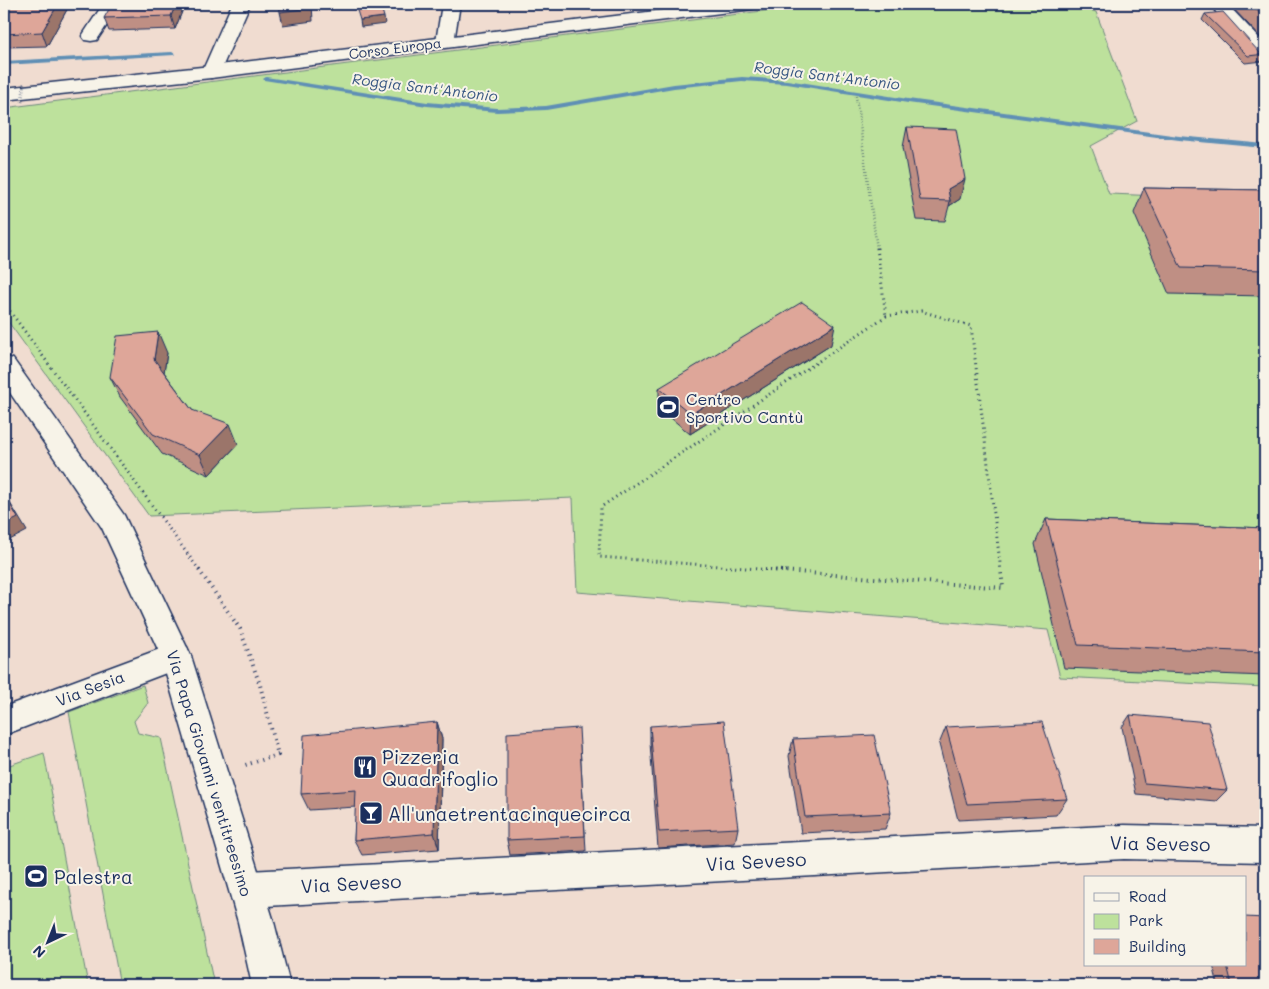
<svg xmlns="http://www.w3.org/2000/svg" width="1269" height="989" viewBox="0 0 1269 989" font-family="Mali,sans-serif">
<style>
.green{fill:#bde19c;stroke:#6c887d}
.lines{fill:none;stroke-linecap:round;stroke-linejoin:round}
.stream{fill:#5f8fb5;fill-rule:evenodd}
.minor-casing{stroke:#1b2f5e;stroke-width:3}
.secondary-casing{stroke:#1b2f5e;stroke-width:3}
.path-far2{stroke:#1b2f5e;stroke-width:2.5;stroke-dasharray:0.5 2.5;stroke-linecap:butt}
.path-far1{stroke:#1b2f5e;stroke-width:3;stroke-dasharray:1 4;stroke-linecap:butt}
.path{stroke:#1b2f5e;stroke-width:4;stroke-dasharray:1 4.5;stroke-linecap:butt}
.minor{fill:#f7f3e8;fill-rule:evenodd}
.secondary{fill:#f7f3e8;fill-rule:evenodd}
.path-bridge{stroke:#1b2f5e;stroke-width:2.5;stroke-dasharray:0.5 2.5;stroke-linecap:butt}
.wall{fill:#bf8f84;stroke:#1b2f5e}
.shaded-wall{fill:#9b746b;stroke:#1b2f5e}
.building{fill:#dea699;stroke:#1b2f5e}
.labels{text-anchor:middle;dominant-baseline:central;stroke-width:4;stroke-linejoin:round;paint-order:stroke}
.far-street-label{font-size:14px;fill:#1b2f5e;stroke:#f7f3e8}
.far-water-label{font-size:15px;font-style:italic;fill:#385782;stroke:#f7f3e8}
.poi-label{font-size:16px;fill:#1b2f5e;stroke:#f7f3e8;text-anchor:start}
.street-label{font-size:16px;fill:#1b2f5e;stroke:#f7f3e8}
.near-poi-label{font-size:19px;fill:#1b2f5e;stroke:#f7f3e8;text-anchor:start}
.near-street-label{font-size:19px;fill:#1b2f5e;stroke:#f7f3e8}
</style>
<rect width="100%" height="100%" fill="#f0dcd0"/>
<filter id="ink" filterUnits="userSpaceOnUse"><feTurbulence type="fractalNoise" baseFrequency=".02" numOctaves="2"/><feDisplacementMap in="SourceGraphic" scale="10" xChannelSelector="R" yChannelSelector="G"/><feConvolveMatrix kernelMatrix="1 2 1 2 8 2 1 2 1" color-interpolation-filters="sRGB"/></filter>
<g filter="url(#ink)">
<g class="green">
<polygon points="817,4 1069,4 1096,12 1137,121 1091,146 1109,194 1265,200 1265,687 1060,677 1048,630 577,592 573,498 149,516 4,316 4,108"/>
<polygon points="143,685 148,703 134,721 138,733 161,738 214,985 120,985 69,712"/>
<polygon points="44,753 88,985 4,985 4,767"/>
</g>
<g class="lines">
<g class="stream">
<polygon points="172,52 175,54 174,55 4,65 4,61"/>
<polygon points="266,77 427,102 497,108 546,106 674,84 742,77 787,80 908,99 1179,136 1265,144 1265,148 1179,140 908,103 787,84 742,81 674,88 546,110 497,112 427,106 264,80 263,79"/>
</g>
<g class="minor-casing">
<g id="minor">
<polygon points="103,4 121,4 97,40 91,41 85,40 82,36"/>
<polygon points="232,4 250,4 220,72 218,76 211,78 204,76 202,72"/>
<polygon points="442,4 460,4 454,42 451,46 445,47 439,46 436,42"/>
<polygon points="1209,4 1227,4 1265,44 1265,59 1258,58"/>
<polygon points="176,643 187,647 191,656 187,665 4,735 4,707"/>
<polygon points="1124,825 1265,828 1265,862 1124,859 247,907 234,902 229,889 234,876 247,871"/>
</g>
</g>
<g class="secondary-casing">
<g id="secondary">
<polygon points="712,4 761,4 758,8 752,9 211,78 4,100 4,88 211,66"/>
<polygon points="4,356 13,359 124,515 191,656 274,922 290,985 252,985 238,922 161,656 102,528 4,384"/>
</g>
</g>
<polyline class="path-far2" points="856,96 877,249"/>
<g class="path-far1">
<polyline points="877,248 886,316"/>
<polyline points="4,303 200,571"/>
<polyline points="886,316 921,311 971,326 1001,571"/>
<polyline points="786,571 599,557 601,507 886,316"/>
</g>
<g class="path">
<polyline points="199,570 240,629 260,685 278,755 242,766"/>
<polyline points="770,570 1003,588 1001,570"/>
</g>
<use href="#minor" class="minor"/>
<use href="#secondary" class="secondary"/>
<polyline class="path-bridge" points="22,102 24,83"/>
</g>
<g class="wall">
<polygon points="8,4 70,4 47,46 4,47 4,12"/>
<polygon points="185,4 175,29 109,31 104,18"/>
<polygon points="1229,4 1265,4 1265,42"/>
<polygon points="1205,14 1260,53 1265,54 1265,59 1264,61 1245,63 1202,20"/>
<polygon points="907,127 960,199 949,206 945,221 916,220 903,147"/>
<polygon points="1144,188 1265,190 1265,296 1169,294 1134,213"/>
<polygon points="831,345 690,434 659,408 659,388"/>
<polygon points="167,353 164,372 192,410 238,444 209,475 162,454 120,397 110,377"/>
<polygon points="1046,519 1265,528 1265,676 1064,668 1035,544"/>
<polygon points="1130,715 1227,790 1216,801 1136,794 1122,727"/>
<polygon points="437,722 442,739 439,849 362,855 354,840 356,807 309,810 301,794"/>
<polygon points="650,726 738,828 735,843 658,848 650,743"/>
<polygon points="946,727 1067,799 1056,815 958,820 939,744"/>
<polygon points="793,739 891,813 885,829 801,833 789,756"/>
<polygon points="580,745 586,851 510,855 507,840"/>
<polygon points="1213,965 1245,965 1265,985 1218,985"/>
</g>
<g class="shaded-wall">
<polygon points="58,4 70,4 47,46 42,32"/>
<polygon points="176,4 185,4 175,29 171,16"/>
<polygon points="310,4 312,4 313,21 283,25 280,12"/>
<polygon points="384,17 385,24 361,27 360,20"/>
<polygon points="965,179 960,199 949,206 950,201 948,189"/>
<polygon points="835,325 831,345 690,434 691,414"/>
<polygon points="158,332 167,353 163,379 154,359"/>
<polygon points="230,424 238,444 209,475 200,455"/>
<polygon points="4,493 27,531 4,543"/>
<polygon points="437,722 442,739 439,849 434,833"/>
</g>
<g class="building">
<polygon points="8,4 58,4 42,32 4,34 4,12"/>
<polygon points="112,4 176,4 171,16 104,18"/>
<polygon points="279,4 310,4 310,8 280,12"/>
<polygon points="355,4 380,4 384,17 360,20"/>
<polygon points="1251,4 1265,4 1265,19"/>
<polygon points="1223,12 1260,53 1265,54 1248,56 1205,14"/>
<polygon points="907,127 956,129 965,179 948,189 950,201 920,200"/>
<polygon points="1144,188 1265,190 1265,270 1181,268"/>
<polygon points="802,302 835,325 691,414 659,388"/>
<polygon points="158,332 154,359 192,410 230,424 200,455 153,434 110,377 117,336"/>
<polygon points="4,494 18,518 4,525"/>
<polygon points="1046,519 1265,528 1265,652 1078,645"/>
<polygon points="1130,715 1208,722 1227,790 1144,783"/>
<polygon points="724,721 738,828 659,832 650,726"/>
<polygon points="437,722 434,833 354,840 356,790 301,794 304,735"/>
<polygon points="1042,722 1067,799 967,804 946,727"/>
<polygon points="579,728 585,836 507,840 507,733"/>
<polygon points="874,735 891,813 805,817 793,739"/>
<polygon points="1245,917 1265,918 1265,985 1232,985 1227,965 1245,965"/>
</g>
</g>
<defs>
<g id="stadium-square" transform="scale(1.25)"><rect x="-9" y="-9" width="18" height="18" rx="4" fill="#1b2f5e" stroke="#f7f3e8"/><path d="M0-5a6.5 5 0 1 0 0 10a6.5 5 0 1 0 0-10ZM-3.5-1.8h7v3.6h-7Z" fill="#fff"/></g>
<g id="restaurant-square" transform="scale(1.25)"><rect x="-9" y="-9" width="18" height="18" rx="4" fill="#1b2f5e" stroke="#f7f3e8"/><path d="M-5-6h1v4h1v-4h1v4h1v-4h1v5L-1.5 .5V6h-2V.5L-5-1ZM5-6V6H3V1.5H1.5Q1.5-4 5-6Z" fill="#fff"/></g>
<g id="bar-square" transform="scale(1.25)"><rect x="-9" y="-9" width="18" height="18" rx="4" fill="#1b2f5e" stroke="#f7f3e8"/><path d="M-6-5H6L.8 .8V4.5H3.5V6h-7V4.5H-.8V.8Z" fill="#fff"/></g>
</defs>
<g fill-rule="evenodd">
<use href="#stadium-square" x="668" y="407"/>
<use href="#restaurant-square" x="365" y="767"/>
<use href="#bar-square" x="371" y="813"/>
<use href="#stadium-square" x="36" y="876"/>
</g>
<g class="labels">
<g class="far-street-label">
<text transform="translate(395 48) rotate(-7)">Corso Europa</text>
</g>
<g class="far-water-label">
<text transform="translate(827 75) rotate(7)">Roggia Sant'Antonio</text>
<text transform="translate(425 87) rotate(7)">Roggia Sant'Antonio</text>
</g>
<g class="poi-label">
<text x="686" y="398">Centro<tspan x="686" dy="18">Sportivo Cantù</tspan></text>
</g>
<g class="street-label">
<text transform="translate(90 688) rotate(-21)">Via Sesia</text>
<text transform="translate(210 773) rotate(73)">Via Papa Giovanni ventitreesimo</text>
</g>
<g class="near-poi-label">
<text x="382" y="756">Pizzeria<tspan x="382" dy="22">Quadrifoglio</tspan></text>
<text x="388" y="813">All'unaetrentacinquecirca</text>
<text x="54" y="876">Palestra</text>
</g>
<g class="near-street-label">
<text transform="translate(1160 843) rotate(1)">Via Seveso</text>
<text transform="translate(756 861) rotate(-3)">Via Seveso</text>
<text transform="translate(351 883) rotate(-3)">Via Seveso</text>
</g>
</g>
<rect width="1269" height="989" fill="none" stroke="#f7f3e8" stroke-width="20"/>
<rect x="10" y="10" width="1249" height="969" fill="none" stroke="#1b2f5e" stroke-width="2" filter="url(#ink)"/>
<rect x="1084" y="876" width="162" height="90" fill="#f7f3e8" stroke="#9fa5b1"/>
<rect x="1094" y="893" width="25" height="8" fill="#f7f3e8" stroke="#9fa5b1"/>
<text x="1129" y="902" font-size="15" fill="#1b2f5e">Road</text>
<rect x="1094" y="914" width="25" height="15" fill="#bde19c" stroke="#9fa5b1"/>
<text x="1129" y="926" font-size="15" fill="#1b2f5e">Park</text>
<rect x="1094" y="939" width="25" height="15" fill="#dea699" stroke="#9fa5b1"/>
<text x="1129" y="952" font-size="15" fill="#1b2f5e">Building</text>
<g transform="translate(48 942) rotate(223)" stroke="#f7f3e8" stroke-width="4" paint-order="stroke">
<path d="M0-4L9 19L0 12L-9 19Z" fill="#1b2f5e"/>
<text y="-8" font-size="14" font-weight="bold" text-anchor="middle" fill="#1b2f5e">N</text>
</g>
</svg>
